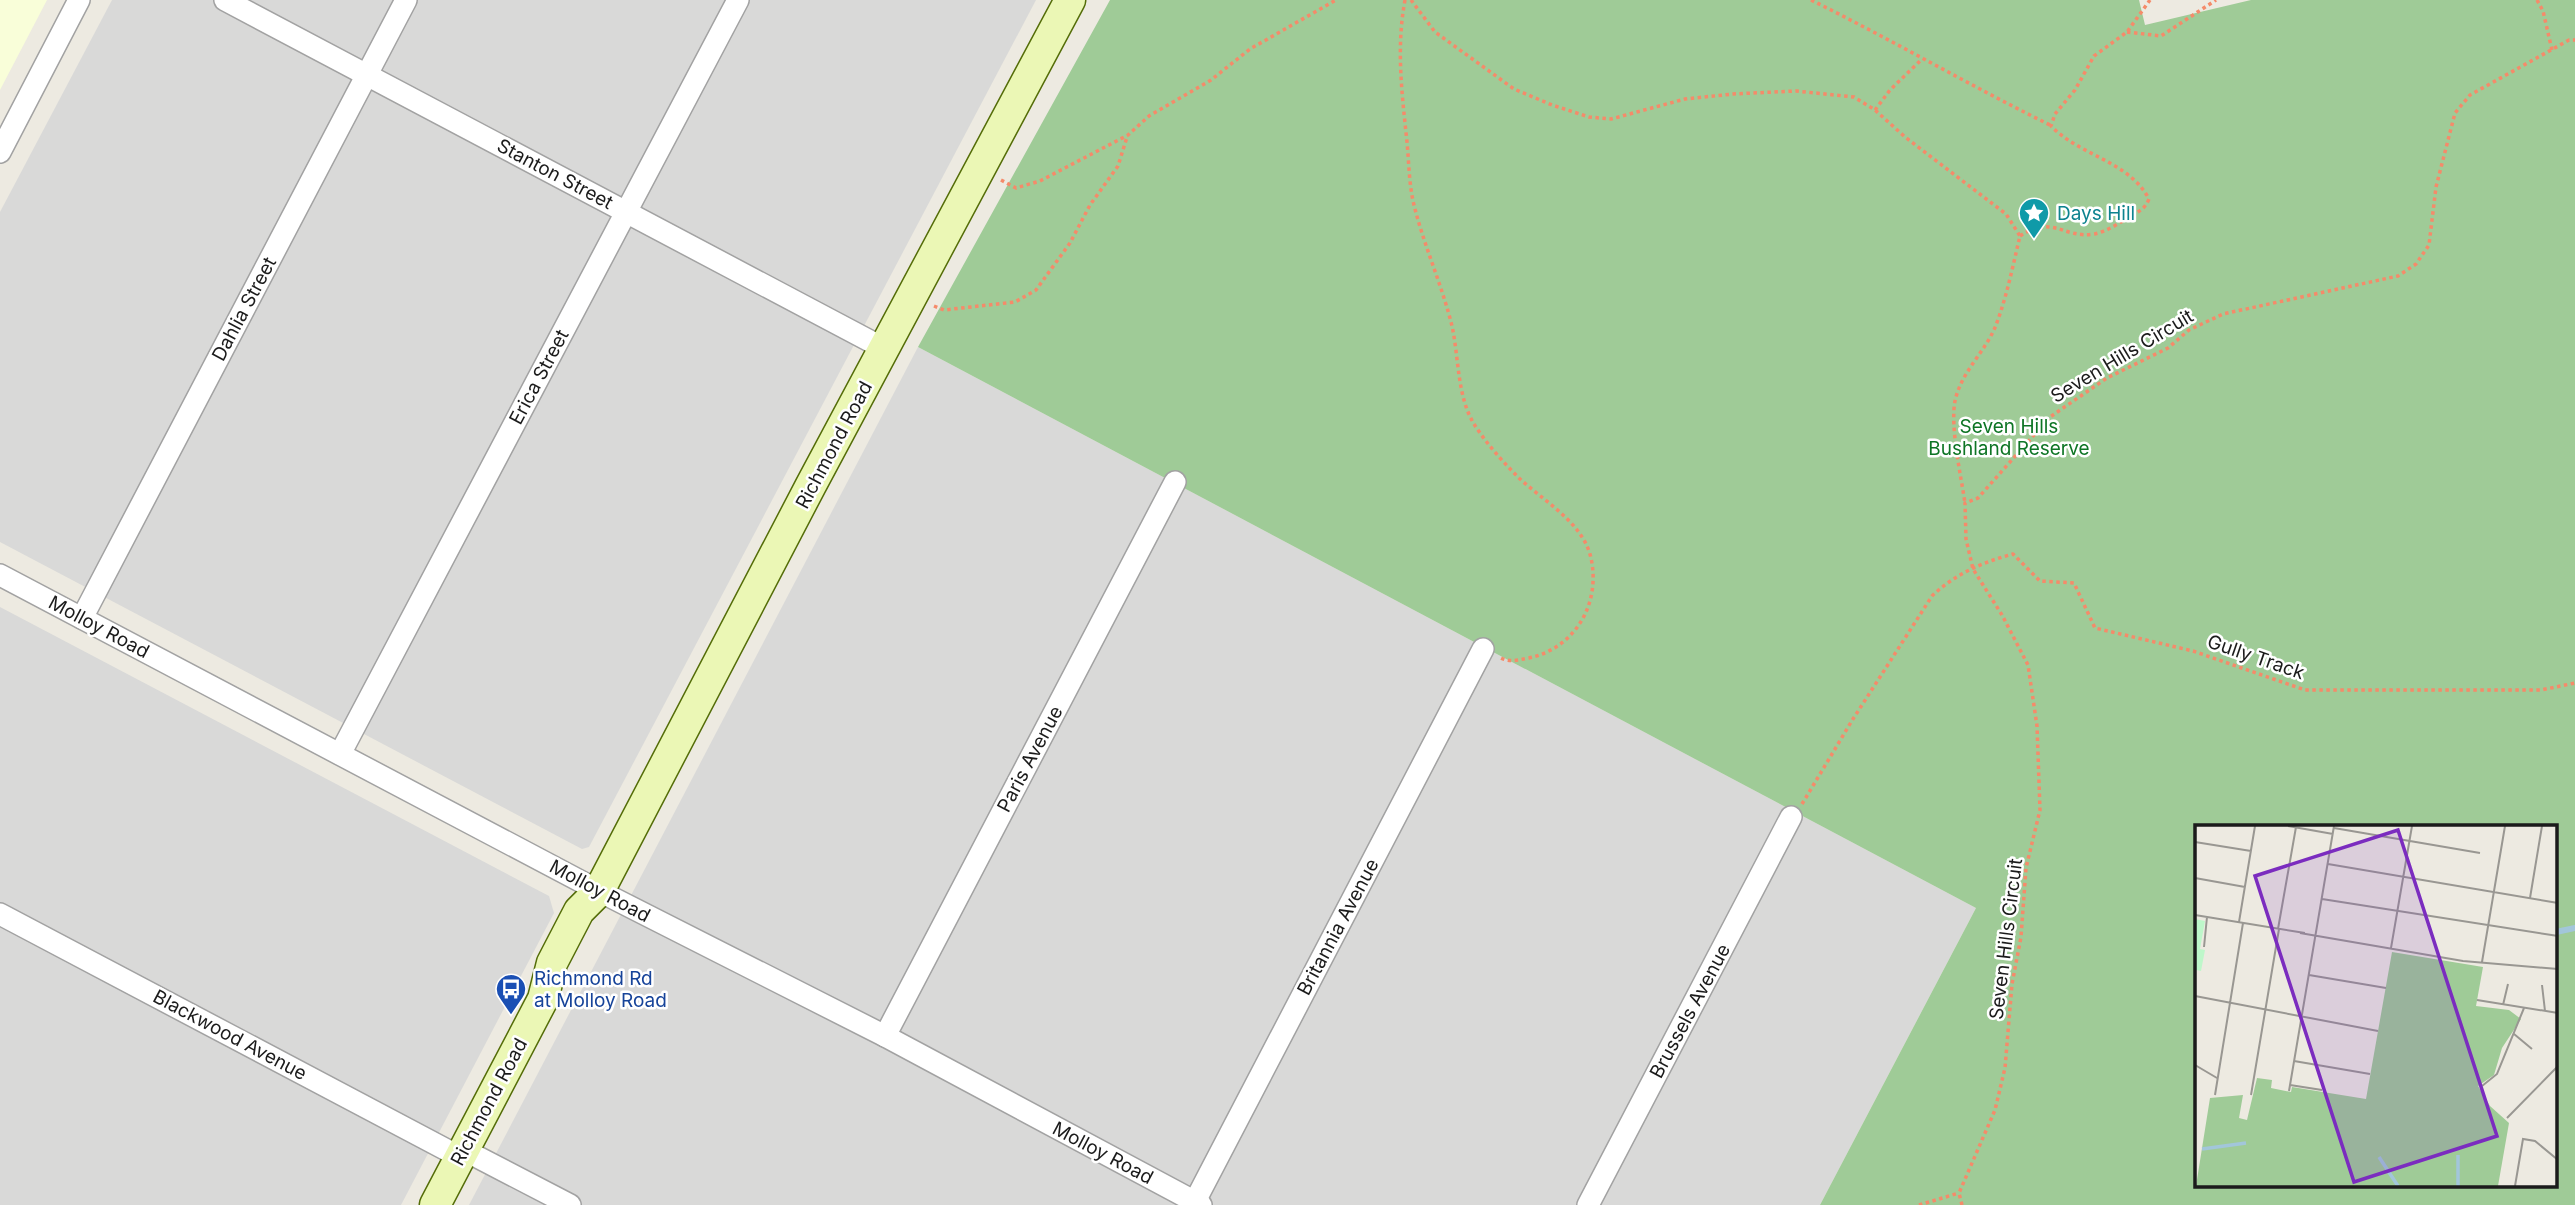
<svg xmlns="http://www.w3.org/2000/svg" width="2575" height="1205" viewBox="0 0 2575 1205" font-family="Inter,sans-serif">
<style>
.residential{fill:#d9d9d8}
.education{fill:#f9fed9}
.forest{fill:#9fcb97;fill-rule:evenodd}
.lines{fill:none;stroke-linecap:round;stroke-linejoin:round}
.stream{stroke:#a2c6da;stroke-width:6}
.street-casing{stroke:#a2a2a2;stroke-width:24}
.secondary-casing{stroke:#546d08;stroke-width:33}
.path{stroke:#f58b6a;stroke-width:3.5;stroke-dasharray:3.5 3.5;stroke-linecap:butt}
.street{stroke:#fff;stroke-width:21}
.secondary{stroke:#ebf7b5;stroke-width:30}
.labels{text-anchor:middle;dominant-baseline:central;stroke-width:5;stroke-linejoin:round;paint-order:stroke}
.street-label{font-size:19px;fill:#1b1b1b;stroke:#fff}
.culture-label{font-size:19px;fill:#0d838f;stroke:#fff;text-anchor:start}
.park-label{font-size:19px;fill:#0e7525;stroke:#fff}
.transit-label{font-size:19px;fill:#164399;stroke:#fff;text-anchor:start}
.inset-river{fill:none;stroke:#a2c6da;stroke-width:3.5}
.inset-road{fill:none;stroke:#999792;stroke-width:2}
.view{fill:#7b2cbf;fill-opacity:0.15;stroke:#7b2cbf;stroke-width:3.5}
.inset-edge{fill:none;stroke:#1b1b1b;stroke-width:3.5}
</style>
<rect width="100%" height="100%" fill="#edeae1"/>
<g class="residential">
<polygon points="112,0 1036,0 589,847 582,849 0,542 0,212"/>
<polygon points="918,347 1976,908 1820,1205 469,1205"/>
<polygon points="0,607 549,896 554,913 401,1205 0,1205"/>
</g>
<polygon class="education" points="0,0 47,0 0,90"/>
<path class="forest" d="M1110,0H2139L2145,25L2251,0H2575V1205H1820L1976,908L918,347ZM2197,827H2556V1186H2197Z"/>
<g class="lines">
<polyline class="stream" points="2556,932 2575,928"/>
<g class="street-casing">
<g id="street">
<polyline points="225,0 885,349"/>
<polyline points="0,152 79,0"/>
<polyline points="0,575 599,891 885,1036 1201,1205"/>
<polyline points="82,618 406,0"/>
<polyline points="340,754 738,0"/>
<polyline points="0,914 460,1157"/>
<polyline points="885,1036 1175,482"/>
<polyline points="464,1150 570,1205"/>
<polyline points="1193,1205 1483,649"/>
<polyline points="1588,1205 1791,817"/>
</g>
</g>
<g class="secondary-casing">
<polyline id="secondary" points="435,1205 543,999 552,963 579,911 599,891 811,485 1070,0"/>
</g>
<g class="path">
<path d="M1405,0C1396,48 1402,94 1407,142C1409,163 1409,185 1414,205C1424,246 1442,285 1452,326C1459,358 1457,396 1474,424C1486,443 1502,461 1518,477C1543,501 1583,522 1591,558C1601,604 1575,648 1529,658C1517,660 1510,663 1499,657"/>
<path d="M1411,0L1435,32L1514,89L1552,105L1589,117L1611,119L1685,99L1733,94L1796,91L1854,97L1875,110L1905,137L2006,214L2020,236C2013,265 2007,296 1996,325C1986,351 1961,372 1955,401C1950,427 1961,476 1965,503"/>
<path d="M1811,0C1892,40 1969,85 2050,125"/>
<polyline points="2537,0 2543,11 2552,50"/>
<polyline points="2127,32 2161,36 2216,0"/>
<polyline points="1875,110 1890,90 1921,60"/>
<polyline points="1001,180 1016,188 1040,181 1128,135 1149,116 1211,80 1250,49 1336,0"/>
<path d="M2020,236C2053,214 2063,239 2094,234C2106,232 2119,223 2130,217C2139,211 2145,209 2149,199C2129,161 2080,156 2051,126L2055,114L2075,90L2094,56L2127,32L2150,0"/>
<polyline points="934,306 944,310 1015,302 1036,290 1070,243 1090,205 1118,166 1127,137"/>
<path d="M1802,804L1853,719L1932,596C1955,574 1983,562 2013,554L2040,581L2074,583L2095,628L2193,651L2305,690H2541L2575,683"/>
<polyline points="1919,1205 1959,1193"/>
<polyline points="1962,1205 1959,1193 1995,1110 2005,1068 2012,984 2021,937 2026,868 2040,810 2037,726 2028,665 2002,615 1973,569 1966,539 1965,503 1978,498 2050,417 2107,378 2168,348 2189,330 2223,314 2398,276 2416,264 2429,245 2436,187 2455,113 2470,95 2569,40 2575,40"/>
</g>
<use href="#street" class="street"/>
<use href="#secondary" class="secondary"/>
</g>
<defs>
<g id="sight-pin" transform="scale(1.575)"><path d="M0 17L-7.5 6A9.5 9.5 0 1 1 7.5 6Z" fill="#0f9aa8" stroke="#fff"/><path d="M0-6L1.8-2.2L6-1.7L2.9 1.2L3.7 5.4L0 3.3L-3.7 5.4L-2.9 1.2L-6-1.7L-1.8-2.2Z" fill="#fff"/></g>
<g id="bus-pin" transform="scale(1.575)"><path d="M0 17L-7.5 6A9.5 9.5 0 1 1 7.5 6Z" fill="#1a4fb4" stroke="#fff"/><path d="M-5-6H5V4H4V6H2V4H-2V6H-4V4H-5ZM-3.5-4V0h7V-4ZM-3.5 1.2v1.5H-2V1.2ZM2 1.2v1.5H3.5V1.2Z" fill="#fff"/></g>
</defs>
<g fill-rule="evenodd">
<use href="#sight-pin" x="2034" y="213"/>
<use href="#bus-pin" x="511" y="989"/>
</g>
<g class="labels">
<g class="street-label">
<text transform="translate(555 174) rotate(28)">Stanton Street</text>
<text transform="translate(244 309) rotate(-62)">Dahlia Street</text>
<text transform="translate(2122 356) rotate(-31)">Seven Hills Circuit</text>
<text transform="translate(539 377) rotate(-62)">Erica Street</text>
<text transform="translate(834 445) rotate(-62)">Richmond Road</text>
<text transform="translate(99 627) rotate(28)">Molloy Road</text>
<text transform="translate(2256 657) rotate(19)">Gully Track</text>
<text transform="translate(1030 759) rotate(-62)">Paris Avenue</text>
<text transform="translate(600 891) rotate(28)">Molloy Road</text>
<text transform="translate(1338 927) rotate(-62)">Britannia Avenue</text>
<text transform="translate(2006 939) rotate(-83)">Seven Hills Circuit</text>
<text transform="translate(1690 1011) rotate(-62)">Brussels Avenue</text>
<text transform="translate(230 1035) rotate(28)">Blackwood Avenue</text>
<text transform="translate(489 1102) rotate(-62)">Richmond Road</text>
<text transform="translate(1103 1153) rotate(28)">Molloy Road</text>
</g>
<g class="culture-label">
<text x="2057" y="213">Days Hill</text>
</g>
<g class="park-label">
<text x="2009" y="426">Seven Hills<tspan x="2009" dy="22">Bushland Reserve</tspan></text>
</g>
<g class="transit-label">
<text x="534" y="978">Richmond Rd<tspan x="534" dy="22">at Molloy Road</tspan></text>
</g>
</g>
<g transform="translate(2195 825)">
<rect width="362" height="362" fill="#edeae1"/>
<path d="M197,127L288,142L281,181L314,185L326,194L307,223L299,250L283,261L295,281L314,298L303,361H1L15,273L48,270L44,293L52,295L62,253L77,255L76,263L96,267L97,262L171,274Z" fill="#9fcb97"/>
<path d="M0,94L10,96L5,124L10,125L6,146L1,145L0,151Z" fill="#bef7ca"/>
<path class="inset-river" d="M7,324L51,318M263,330V361M184,332L203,361"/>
<path class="inset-road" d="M93,1L138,9M139,3L285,28M0,17L56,26M133,39L363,78M0,53L50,62M335,73L347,1M127,74L363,111M0,90L110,108M44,97L60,1M83,104L101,2M105,108L268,136L363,144M9,122L12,92M196,123L217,1M287,137L310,1M114,150L191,163M347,160L350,186M0,171L183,206M282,175L363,188M308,180L313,159M319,209L337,224M99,236L175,249M0,240L22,253M95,260L127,265M287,261L302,249L329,183M94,266L139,1M20,270L48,98M56,270L84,104M312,293L363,241M320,361L328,314L340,316L363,335"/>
<path class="view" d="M203,5L302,311L159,357L60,51Z"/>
<rect width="362" height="362" class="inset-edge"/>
</g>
</svg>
